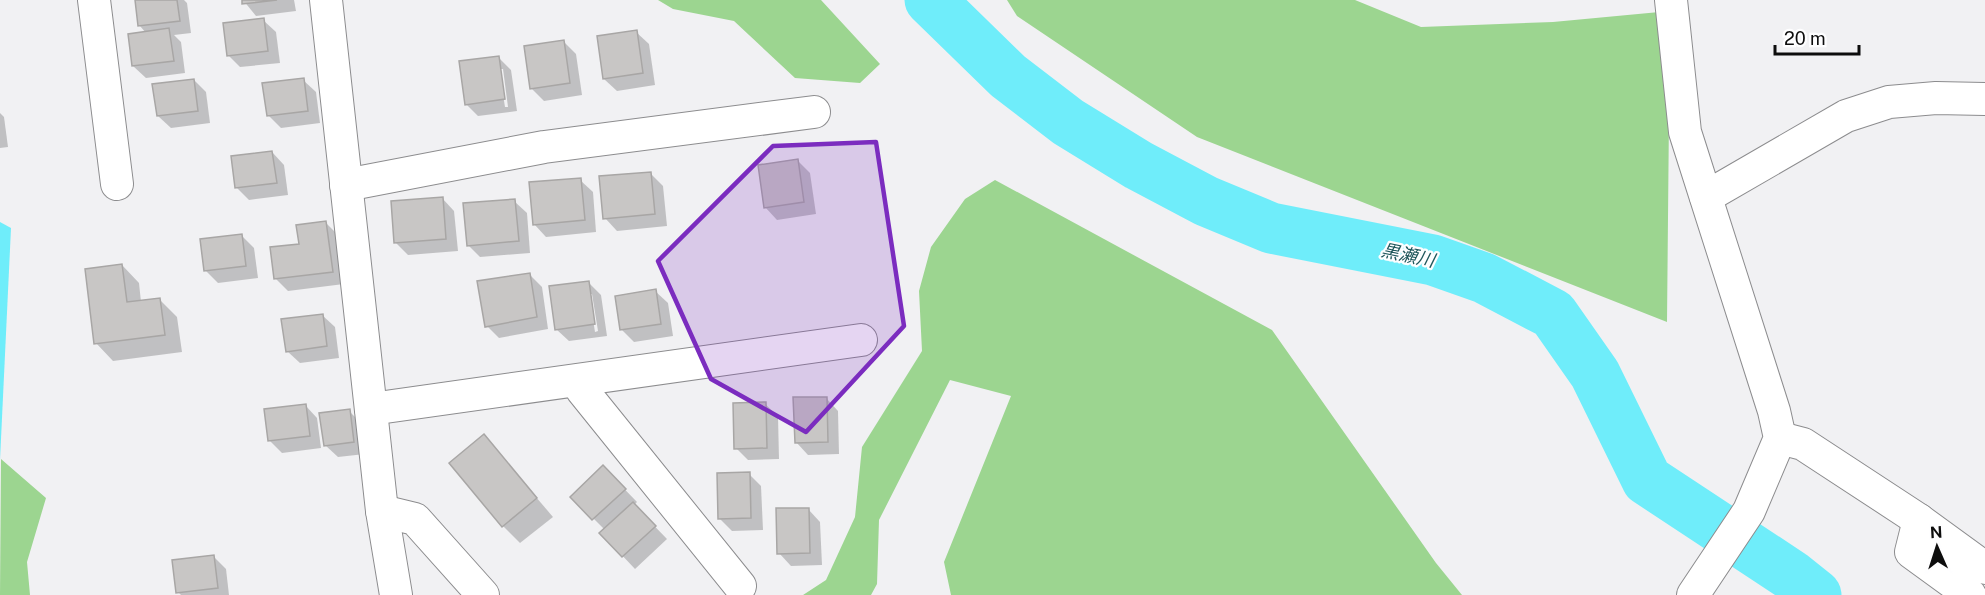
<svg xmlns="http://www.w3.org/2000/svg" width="1985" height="595" viewBox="0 0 1985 595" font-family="'Public Sans','Noto Sans JP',sans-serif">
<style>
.green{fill:#9cd590}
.water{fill:#6fedfa}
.shadow{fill:#0003;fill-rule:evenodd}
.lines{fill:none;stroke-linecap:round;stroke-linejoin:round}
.river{stroke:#6fedfa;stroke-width:51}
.building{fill:#c8c6c5;stroke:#a8a6a5;stroke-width:1.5}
.minor-casing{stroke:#8c8c8e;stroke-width:34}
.minor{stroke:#fff;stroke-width:32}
.marked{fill:#7b2cbf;fill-opacity:0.2;stroke:#7b2cbf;stroke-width:4.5;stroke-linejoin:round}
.labels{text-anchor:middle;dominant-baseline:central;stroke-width:4.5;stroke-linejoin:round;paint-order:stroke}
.water-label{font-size:18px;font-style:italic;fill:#20575c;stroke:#fefeff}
</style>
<rect width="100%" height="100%" fill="#f1f1f3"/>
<g class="green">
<polygon points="658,0 821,0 880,64 860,83 795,78 734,21 673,9"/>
<polygon points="1007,0 1355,0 1421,27 1553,22 1670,11 1667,322 1197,137 1017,16"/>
<polygon points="995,180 1272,330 1436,563 1462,595 951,595 944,562 1011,396 950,380 879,520 877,584 871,595 803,595 826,580 855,517 862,447 922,351 919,291 931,247 965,199"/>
<polygon points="1,459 46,498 27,562 30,595 0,595"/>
</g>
<polygon class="water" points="0,222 11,228 0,460"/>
<g class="shadow">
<polygon points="136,0 184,0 187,3 191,33 174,35 181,42 185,73 146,78 133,66 146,33 140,26"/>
<polygon points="243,0 294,0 296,11 256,16"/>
<polygon points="263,20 276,32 280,63 240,67 228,55"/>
<polygon points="636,32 649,44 655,85 617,91 604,79"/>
<polygon points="564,42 576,54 582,95 544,101 531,88"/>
<path d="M499,58L511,70L517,111L478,116L466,104ZM499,69H503L508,107H505Z"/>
<polygon points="194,80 206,92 210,123 171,128 158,116"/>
<polygon points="303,80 316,92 320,123 281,128 268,115"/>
<polygon points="0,113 4,117 8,147 0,148"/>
<polygon points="272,152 284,165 288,195 249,200 237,188"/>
<polygon points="798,161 810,173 816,214 777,220 765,207"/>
<polygon points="651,174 663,186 667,226 617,231 605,218"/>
<polygon points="580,180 593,192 596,232 546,237 534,224"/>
<polygon points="442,198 454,211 458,251 408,255 395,242"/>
<polygon points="514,201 527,213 530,253 480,257 468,245"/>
<polygon points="326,223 338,235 344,284 288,291 276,279 301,245"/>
<polygon points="241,235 254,248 258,278 218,283 206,271"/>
<polygon points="122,265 139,283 141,302 160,300 177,317 182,352 113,361 96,343"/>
<polygon points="530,275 542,287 548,329 499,338 487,326"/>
<path d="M588,282L601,295L607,336L569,341L556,329ZM589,294H592L598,331L595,332Z"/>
<polygon points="655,291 668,303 673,336 634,342 622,330"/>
<polygon points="322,315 335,327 339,358 300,363 287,351"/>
<polygon points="826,398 838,411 839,454 808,455 796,442"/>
<polygon points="765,404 778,416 779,459 748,460 736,448"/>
<polygon points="305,405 317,418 321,448 282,453 270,441"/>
<polygon points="349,411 361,423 365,454 338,457 325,445"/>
<polygon points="484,436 553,517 520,543 503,526"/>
<polygon points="603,467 637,502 634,505 667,539 635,569 601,533 605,530 572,497"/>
<polygon points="749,474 761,486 763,530 732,531 719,518"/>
<polygon points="808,509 820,522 822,565 791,566 779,553"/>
<polygon points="213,556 226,569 229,595 181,595 178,592"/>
</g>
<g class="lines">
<polyline class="river" points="930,0 1008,76 1068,122 1138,165 1206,201 1271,228 1433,260 1484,278 1553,314 1595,374 1647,480 1791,575 1816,595"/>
</g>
<g class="building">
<polygon points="135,0 177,0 180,21 138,26"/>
<polygon points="242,0 277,0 242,4"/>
<polygon points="264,18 268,51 227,56 223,23"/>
<polygon points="169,28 174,61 132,66 128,34"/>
<polygon points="637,30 643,73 603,79 597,36"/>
<polygon points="564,40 570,83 530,89 524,46"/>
<polygon points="499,56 505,99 465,105 459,61"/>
<polygon points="304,78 308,111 267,116 262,83"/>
<polygon points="194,79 198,111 157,116 152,84"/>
<polygon points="272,151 277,183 235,188 231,156"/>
<polygon points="798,159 804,202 764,208 758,165"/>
<polygon points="651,172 655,214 603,219 599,176"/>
<polygon points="581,178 585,220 533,225 529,182"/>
<polygon points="443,197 446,239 394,243 391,201"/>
<polygon points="515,199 519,241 467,246 463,203"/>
<polygon points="326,221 333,272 274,279 270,247 299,244 296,225"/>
<polygon points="242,234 246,266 204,271 200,239"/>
<polygon points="122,264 127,302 160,298 165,335 94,344 85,269"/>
<polygon points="530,273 537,317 485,327 477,281"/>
<polygon points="589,281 595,324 555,330 549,286"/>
<polygon points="656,289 661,324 620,330 615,296"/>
<polygon points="323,314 327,346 286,352 281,319"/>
<polygon points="793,397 827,397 828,442 795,443"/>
<polygon points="766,402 767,448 734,449 733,403"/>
<polygon points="306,404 310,436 268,441 264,409"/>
<polygon points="350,409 354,442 324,446 319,413"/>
<polygon points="484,434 537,498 502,527 449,463"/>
<polygon points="603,465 626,489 592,520 570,497"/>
<polygon points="750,472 751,518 718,519 717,473"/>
<polygon points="633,502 656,526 622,557 599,533"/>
<polygon points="776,508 809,508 810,553 777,554"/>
<polygon points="214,555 218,588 176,593 172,560"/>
</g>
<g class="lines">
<g class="minor-casing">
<g id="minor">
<polyline points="94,0 117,184"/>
<polyline points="326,0 382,511 396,595"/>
<polyline points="1671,0 1685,132 1774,411 1780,438 1749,511 1693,595"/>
<polyline points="346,185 544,147 814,112"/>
<polyline points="1706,197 1846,116 1889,102 1936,98 1985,99"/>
<polyline points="580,380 582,390 740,586"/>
<polyline points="371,409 861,340"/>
<polyline points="1780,438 1803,444 1919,520 1985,568"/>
<polyline points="382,511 415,519 483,595"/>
<polyline points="1919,520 1911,552 1970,595"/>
</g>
</g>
<use href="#minor" class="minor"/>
</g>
<path class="marked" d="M876,142L904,326L806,432L711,379L658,261L773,146Z"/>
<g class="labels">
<g class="water-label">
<text transform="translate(1408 255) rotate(12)">黒瀬川</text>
</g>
</g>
<g transform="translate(1937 547) rotate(357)" stroke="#fefeff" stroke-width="4.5" paint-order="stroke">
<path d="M0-4.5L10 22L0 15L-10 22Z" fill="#0d0d0d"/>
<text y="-9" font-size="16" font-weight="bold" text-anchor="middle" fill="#0d0d0d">N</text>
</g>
<path d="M1775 45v9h84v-9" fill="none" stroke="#0d0d0d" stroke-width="3"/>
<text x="1784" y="45" font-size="18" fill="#0d0d0d" stroke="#fefeff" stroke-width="4.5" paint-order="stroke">20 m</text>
</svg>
